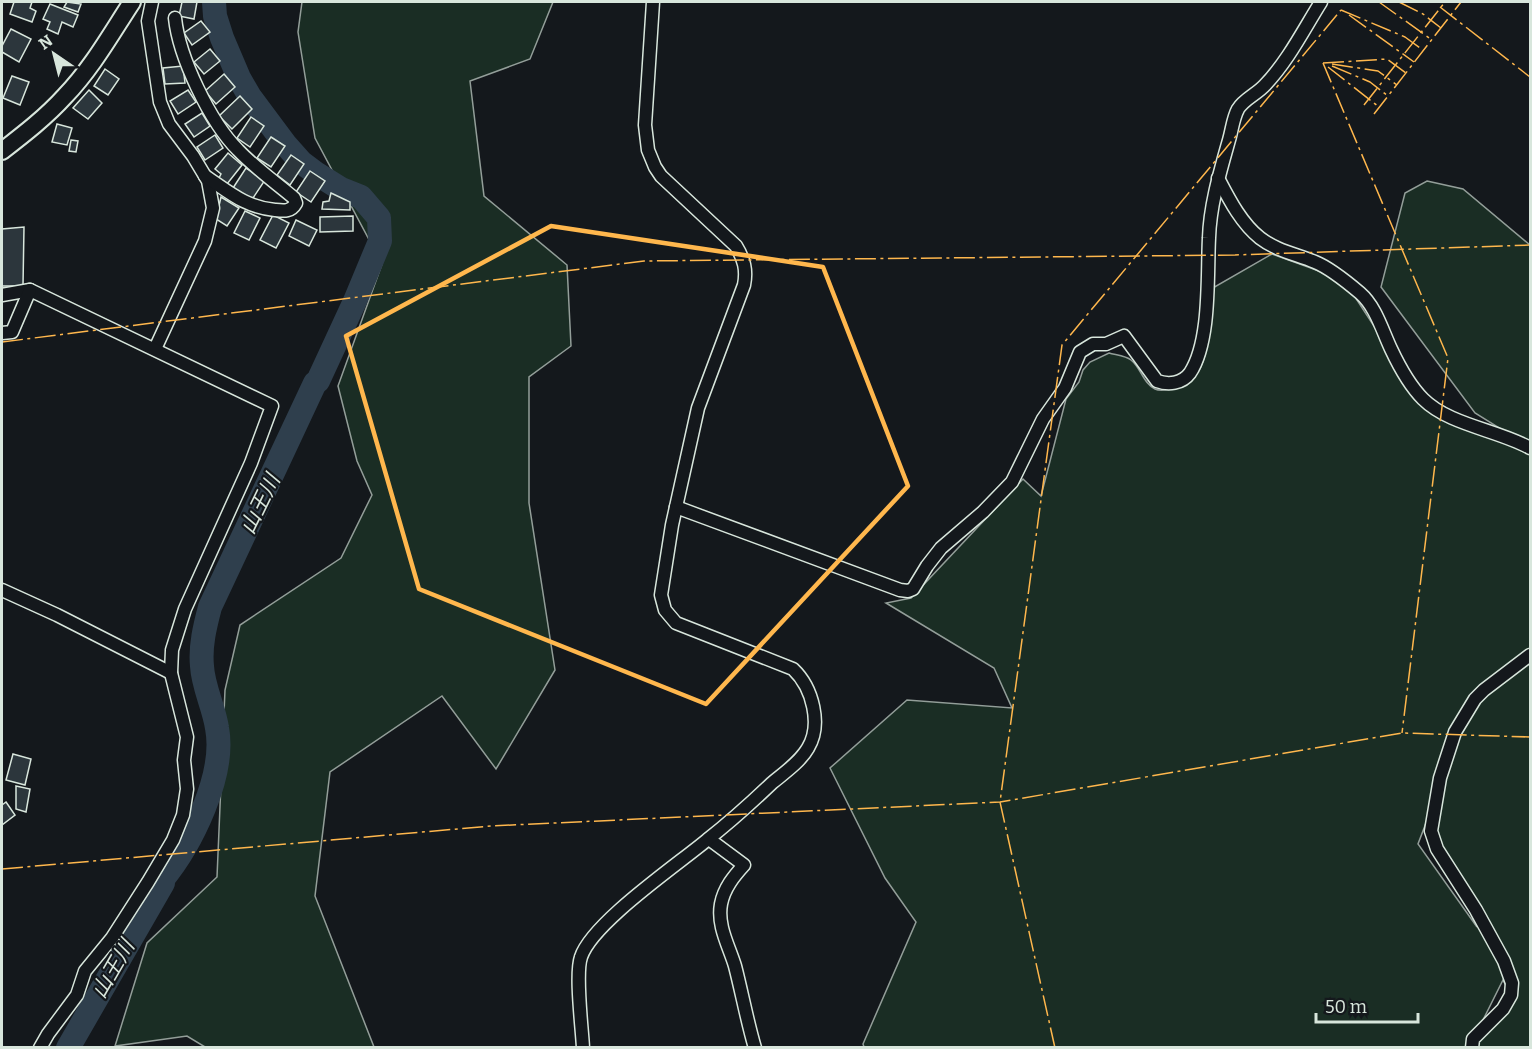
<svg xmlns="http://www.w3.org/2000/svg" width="1532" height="1049" viewBox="0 0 1532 1049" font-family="Bitter,'Noto Sans JP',serif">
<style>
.green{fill:#1a2d24;stroke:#939e99;stroke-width:1.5;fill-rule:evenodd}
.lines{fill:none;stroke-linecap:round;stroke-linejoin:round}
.river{stroke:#2f3f4d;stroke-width:24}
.building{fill:#2c363c;stroke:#d8e6dc;stroke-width:1.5}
.minor-casing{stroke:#d8e6dc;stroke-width:15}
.secondary-casing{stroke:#d8e6dc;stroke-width:20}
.minor{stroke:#14181c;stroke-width:12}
.secondary{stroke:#14181c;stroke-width:16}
.power{stroke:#ffb74d;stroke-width:1.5;stroke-dasharray:21 4.5 3 4.5;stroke-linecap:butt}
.marked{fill:none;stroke:#ffb74d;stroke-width:4.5;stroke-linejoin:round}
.labels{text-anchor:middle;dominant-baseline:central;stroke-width:4.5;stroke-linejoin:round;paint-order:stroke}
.water-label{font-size:21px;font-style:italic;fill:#d8e6dc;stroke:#14181c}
</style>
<rect width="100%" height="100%" fill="#14181c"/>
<g class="green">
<polygon points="302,2 553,2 530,59 470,81 484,196 567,265 571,346 529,377 529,503 555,670 496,769 442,696 330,772 315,896 374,1047 205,1047 187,1036 115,1046 147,943 217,877 225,690 240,625 341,558 372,495 357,461 338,386 382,264 315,138 298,32"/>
<polygon points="1427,181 1463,189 1530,245 1530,447 1475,413 1381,287 1405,193"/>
<path d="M1272,254L1344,280L1415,389L1454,419L1530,452V1047H1477L1473,1039L1465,1048L864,1047L863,1044L916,922L885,878L830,768L907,700L1012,708L994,668L886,603L911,598L1023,479L1041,496L1066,399L1079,382L1083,370L1090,362L1109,353C1116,355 1126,356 1131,360C1141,368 1143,383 1155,389C1161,392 1171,389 1177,388C1214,379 1208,319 1211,289ZM1436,797L1431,831L1477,927L1418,844ZM1503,980L1511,996L1475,1036Z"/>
</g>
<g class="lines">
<path class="river" d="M68,1048L163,883L162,880C191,845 226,775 217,728C214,707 203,687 202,666C200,646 205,626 210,607L315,383L318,381L355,301L380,241L379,218L361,197L341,189L317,174L301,162L285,144L250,97L239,78L222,38L215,16L214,2"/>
</g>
<g class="building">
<polygon points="14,2 32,2 30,8 36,11 32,22 10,14"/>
<polygon points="67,2 81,4 78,12 64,7"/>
<polygon points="182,2 197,2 194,19 179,16"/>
<polygon points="50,4 78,15 73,27 62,22 58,34 47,29 50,22 43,19"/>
<polygon points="201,21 210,32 192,45 184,33"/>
<polygon points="11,29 31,39 19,62 2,52 2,46"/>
<polygon points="210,49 220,61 204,74 194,62"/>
<polygon points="183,66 185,83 165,84 163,68"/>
<polygon points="105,69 119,79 108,95 94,86"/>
<polygon points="224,74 235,87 216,104 205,91"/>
<polygon points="12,76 29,82 20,105 3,98"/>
<polygon points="89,90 102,103 88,119 73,108"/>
<polygon points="188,90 196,102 178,114 170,101"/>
<polygon points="240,96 252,109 232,129 219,116"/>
<polygon points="202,113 210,126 194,137 185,124"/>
<polygon points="251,117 264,126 250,147 237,138"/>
<polygon points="57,124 72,128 67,145 52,142"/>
<polygon points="215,135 223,148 205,160 197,147"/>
<polygon points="271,137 285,146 271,167 257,158"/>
<polygon points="71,140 78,141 76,152 69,151"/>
<polygon points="228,153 242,165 227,184 219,178 221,174 215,169"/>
<polygon points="291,155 304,164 290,185 277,175"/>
<polygon points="246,168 265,180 249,204 233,188"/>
<polygon points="310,171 325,181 311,202 296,192"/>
<polygon points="331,193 350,202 350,210 322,209 323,202 329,201"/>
<polygon points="221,197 239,208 227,226 216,219"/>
<polygon points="245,211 260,218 249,240 234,233"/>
<polygon points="273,215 289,223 276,248 260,240"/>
<polygon points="353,216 353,231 320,232 320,217"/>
<polygon points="296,220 317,230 309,246 289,236"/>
<polygon points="24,227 23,286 2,286 2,229"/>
<polygon points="13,754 31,759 25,785 6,780"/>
<polygon points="16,786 30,789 26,812 16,809"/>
<polygon points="6,802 15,815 2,825 2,805"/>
</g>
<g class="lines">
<g class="minor-casing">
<g id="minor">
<polyline points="152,2 148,21 160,102 169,124 193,156 208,181 213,208 205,241 155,349"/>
<path d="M175,18C179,57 210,122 238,150C255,168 275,182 294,198L296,203C291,212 284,211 275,210C245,207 229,192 205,176"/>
<path d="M1218,178C1229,199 1241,223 1260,238C1277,251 1296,254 1315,262C1330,268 1347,282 1360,293C1376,307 1382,330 1391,349C1399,366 1409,385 1423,399C1449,425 1498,430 1530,448"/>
<polyline points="2,295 30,290 272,406 251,463 185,609 172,650 171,673 187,737 184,760 187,789 183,815 173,840 148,882 112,938 85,971 77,995 48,1034 40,1048"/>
<polyline points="2,333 12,332 30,290"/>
<path d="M676,507L900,590L908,591L913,589L927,566L941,548L983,512L1012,482L1043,419L1065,388L1080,352L1093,344H1106L1124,336L1157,381C1168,385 1182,384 1190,373C1211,341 1207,276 1209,238C1210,205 1220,172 1229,140C1232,130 1233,118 1238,109C1244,99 1257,94 1265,85C1288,61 1304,29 1321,2"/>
<polyline points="2,590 57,615 171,673"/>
<path d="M709,839L744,865C734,876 724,888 721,904C717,926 729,946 735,966C742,993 747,1021 755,1048"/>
<path d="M583,1048C582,1027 575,974 581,957C592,923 677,865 707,840C730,822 751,803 772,783C784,773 800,762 808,748C822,725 813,688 793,669L676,623L665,610L661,595L672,525L698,408L744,285C747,270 744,259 736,246L661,176L655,167L648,150L645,125L653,2"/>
<polyline points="1472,1048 1473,1039 1503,1009 1511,995 1512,983 1504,961 1476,910 1437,849 1431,831 1440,778 1455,732 1475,699 1484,690 1530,655"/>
</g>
</g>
<g class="secondary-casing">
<path id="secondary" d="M2,151C24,134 46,117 65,96C92,68 111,34 132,2"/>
</g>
<use href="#minor" class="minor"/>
<use href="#secondary" class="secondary"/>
<g class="power">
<polyline points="1379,2 1432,40"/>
<polyline points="1399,2 1423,14 1441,28"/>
<polyline points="1440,7 1530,77"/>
<polyline points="1341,10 1405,37 1423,50"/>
<polyline points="1349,15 1414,62"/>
<polyline points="1323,63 1448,358 1402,733"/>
<polyline points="1323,63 1387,59 1406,73"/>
<polyline points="1332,64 1378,71 1397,85"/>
<polyline points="1332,66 1370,82 1388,96"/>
<polyline points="1328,67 1379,107"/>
<polyline points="1364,105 1445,2"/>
<polyline points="1374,114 1461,2"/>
<polyline points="2,342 644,261 1235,255 1530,245"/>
<polyline points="2,869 491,826 1000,802 1402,733 1530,737"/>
<polyline points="1055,1048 1000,802 1062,345 1341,10"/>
</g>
</g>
<path class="marked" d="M551,226L823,267L908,486L706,704L419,589L346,336Z"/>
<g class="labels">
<g class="water-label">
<text transform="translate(260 504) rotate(-64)">山王川</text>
<text transform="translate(113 969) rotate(-60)">山王川</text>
</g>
</g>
<rect width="1532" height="1049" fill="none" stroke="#d8e6dc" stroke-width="6"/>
<g transform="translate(54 54) rotate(325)" stroke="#14181c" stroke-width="4.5" paint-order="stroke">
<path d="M0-4.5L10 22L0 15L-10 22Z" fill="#d8e6dc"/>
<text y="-9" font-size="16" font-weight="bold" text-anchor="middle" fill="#d8e6dc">N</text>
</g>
<path d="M1316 1013v9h102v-9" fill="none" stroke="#d8e6dc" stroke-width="3"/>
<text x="1325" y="1013" font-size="18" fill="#d8e6dc" stroke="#14181c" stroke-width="4.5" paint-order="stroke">50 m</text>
</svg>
